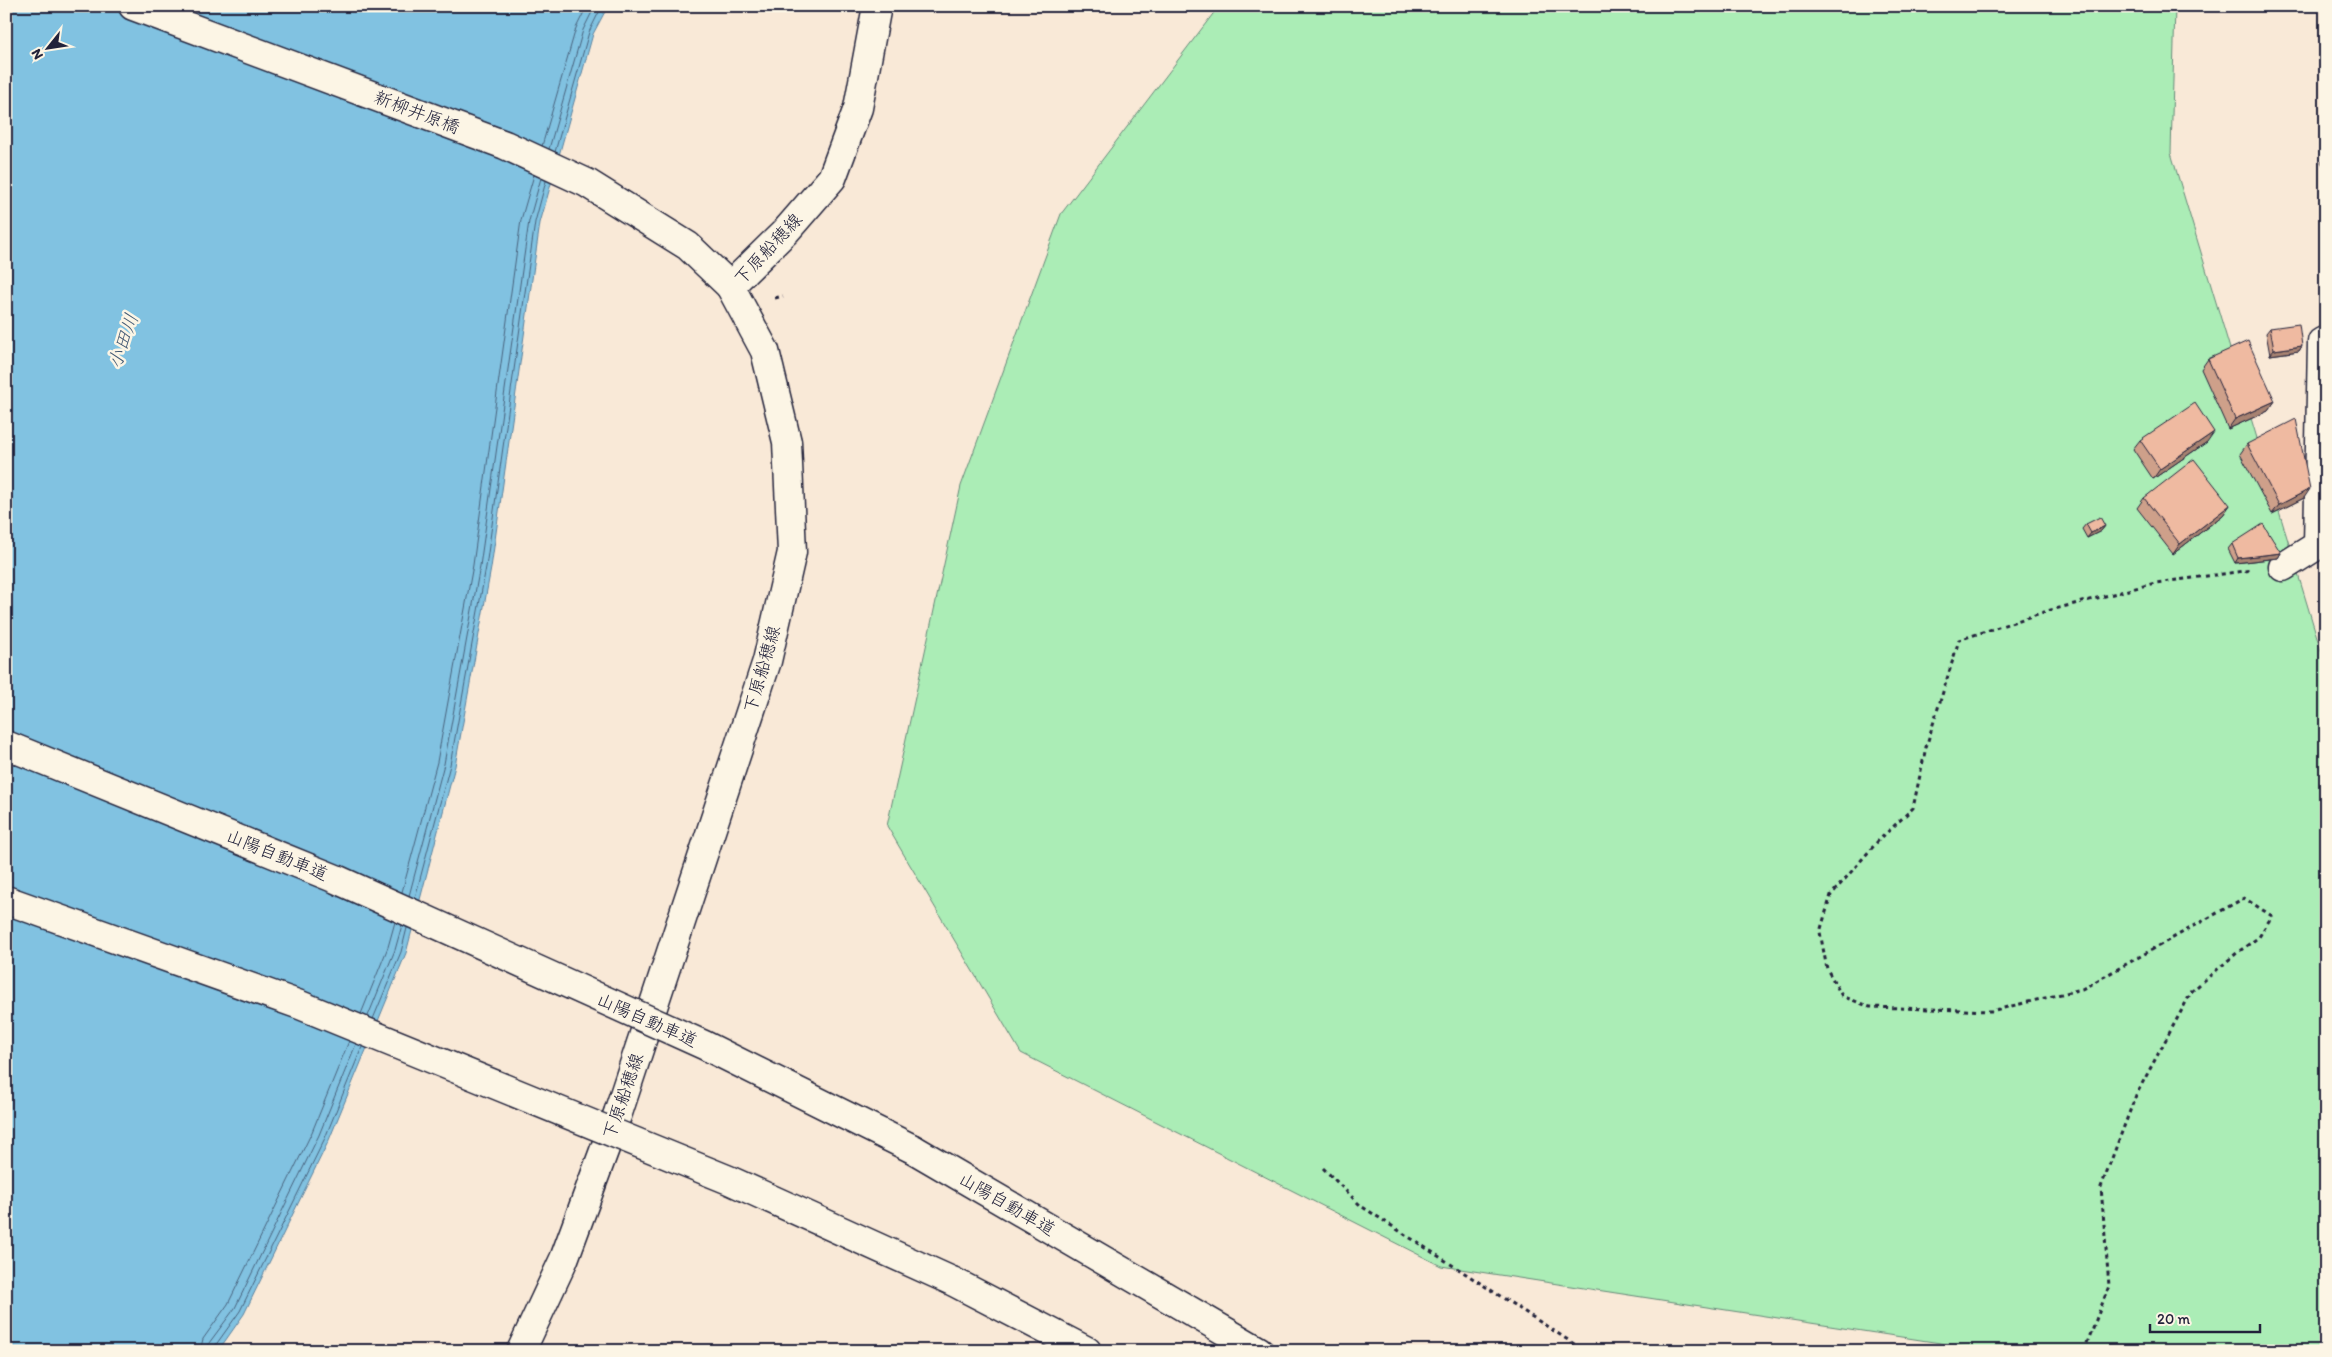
<svg xmlns="http://www.w3.org/2000/svg" width="2332" height="1357" viewBox="0 0 2332 1357" font-family="Itim,'Klee One',sans-serif">
<style>
.green{fill:#abedb6;stroke:#668878}
.water{fill:#81c2e1;stroke:#5b829f}
.lines{fill:none;stroke-linecap:round;stroke-linejoin:round}
.shore{stroke:#48627d;stroke-width:1}
.minor-casing{stroke:#22223b;stroke-width:31}
.major-casing{stroke:#22223b;stroke-width:31}
.highway-casing{stroke:#22223b;stroke-width:31}
.path{stroke:#22223b;stroke-width:3;stroke-dasharray:4 4;stroke-linecap:butt}
.minor{stroke:#fcf5e5;stroke-width:28}
.major{stroke:#fcf5e5;stroke-width:28}
.highway{stroke:#fcf5e5;stroke-width:28}
.highway-bridge-casing{stroke:#22223b;stroke-width:31;stroke-linecap:butt}
.highway-bridge{stroke:#fcf5e5;stroke-width:28}
.wall{fill:#cea08a;stroke:#22223b}
.shaded-wall{fill:#a78271;stroke:#22223b}
.building{fill:#efbaa1;stroke:#22223b}
.labels{text-anchor:middle;dominant-baseline:central;stroke-width:5;stroke-linejoin:round;paint-order:stroke}
.street-label{font-size:18px;fill:#22223b;stroke:#fcf5e5}
.water-label{font-size:19px;font-style:italic;fill:#435a75;stroke:#fcf5e5}
</style>
<rect width="100%" height="100%" fill="#f9e9d7"/>
<filter id="ink" filterUnits="userSpaceOnUse"><feTurbulence type="fractalNoise" baseFrequency=".02" numOctaves="2"/><feDisplacementMap in="SourceGraphic" scale="10" xChannelSelector="R" yChannelSelector="G"/><feConvolveMatrix kernelMatrix="1 2 1 2 8 2 1 2 1" color-interpolation-filters="sRGB"/></filter>
<g filter="url(#ink)">
<polygon class="green" points="1219,6 2175,6 2171,153 2326,667 2326,1351 1992,1351 1441,1266 1021,1053 887,826 961,486 1061,214"/>
<polygon class="water" points="6,6 608,6 593,34 540,223 491,568 455,766 406,953 329,1140 244,1314 218,1351 6,1351"/>
<g class="lines">
<g class="shore">
<polyline points="542,146 576,28 587,6"/>
<polyline points="549,149 583,30 595,6"/>
<polyline points="555,152 589,32 602,6"/>
<polyline points="402,892 437,762 473,565 521,220 534,175"/>
<polyline points="409,896 444,764 480,566 529,221 541,178"/>
<polyline points="415,898 450,765 486,567 535,222 546,181"/>
<polyline points="361,1014 388,947 395,922"/>
<polyline points="368,1016 395,950 402,925"/>
<polyline points="373,1019 401,952 407,928"/>
<polyline points="200,1351 203,1339 228,1304 312,1132 349,1041"/>
<polyline points="208,1351 209,1343 235,1308 319,1135 356,1044"/>
<polyline points="214,1351 215,1346 240,1311 325,1138 362,1047"/>
</g>
<g class="minor-casing">
<g id="minor">
<polyline points="133,6 505,145 587,183 688,246 730,286"/>
<polyline points="2283,567 2318,545 2322,342 2326,340"/>
</g>
</g>
<g class="major-casing">
<polyline id="major" points="521,1351 564,1259 618,1113 767,661 792,552 787,442 765,351 730,286 786,231 832,178 858,108 877,6"/>
</g>
<g class="highway-casing">
<g id="highway">
<polyline points="913,1149 1259,1351"/>
<polyline points="952,1281 1087,1351"/>
</g>
</g>
<g class="path">
<polyline points="775,298 783,296"/>
<polyline points="1323,1168 1361,1206 1585,1351"/>
<polyline points="2084,1351 2109,1286 2101,1187 2136,1095 2192,991 2238,952 2259,937 2272,916 2244,898 2082,989 1991,1011 1870,1007 1842,996 1827,969 1820,932 1831,895 1878,841 1913,808 1926,747 1959,640 2047,611 2155,583 2252,570"/>
</g>
<use href="#minor" class="minor"/>
<use href="#major" class="major"/>
<use href="#highway" class="highway"/>
<g class="highway-bridge-casing">
<g id="highway-bridge">
<polyline points="6,745 336,879 704,1045 913,1149"/>
<polyline points="6,900 300,1005 729,1180 952,1281"/>
</g>
</g>
<use href="#highway-bridge" class="highway-bridge"/>
</g>
<g class="wall">
<polygon points="2325,157 2326,157 2326,170 2321,162"/>
<polygon points="2270,328 2302,346 2299,351 2270,355 2266,333"/>
<polygon points="2208,359 2275,401 2268,411 2228,429 2201,369"/>
<polygon points="2140,440 2207,442 2153,479 2133,449"/>
<polygon points="2247,444 2304,498 2272,514 2240,454"/>
<polygon points="2144,498 2230,505 2223,515 2173,554 2137,508"/>
<polygon points="2086,524 2105,526 2101,531 2087,538 2082,529"/>
<polygon points="2232,544 2281,553 2278,558 2235,563 2228,549"/>
</g>
<g class="shaded-wall">
<polygon points="2302,346 2299,351 2270,355 2274,350"/>
<polygon points="2275,401 2268,411 2228,429 2235,419"/>
<polygon points="2214,432 2207,442 2153,479 2160,469"/>
<polygon points="2310,489 2304,498 2272,514 2279,505"/>
<polygon points="2230,505 2223,515 2173,554 2180,544"/>
<polygon points="2105,526 2101,531 2087,538 2091,533"/>
<polygon points="2281,553 2278,558 2235,563 2238,558"/>
</g>
<g class="building">
<polygon points="2299,324 2302,346 2274,350 2270,328"/>
<polygon points="2248,341 2275,401 2235,419 2208,359"/>
<polygon points="2195,403 2214,432 2160,469 2140,440"/>
<polygon points="2296,419 2310,489 2279,505 2247,444"/>
<polygon points="2194,459 2230,505 2180,544 2144,498"/>
<polygon points="2100,517 2105,526 2091,533 2086,524"/>
<polygon points="2263,524 2281,553 2238,558 2232,544"/>
</g>
</g>
<g class="labels">
<g class="street-label">
<text transform="translate(417 112) rotate(21)">新柳井原橋</text>
<text transform="translate(768 249) rotate(-47)">下原船穂線</text>
<text transform="translate(762 669) rotate(-74)">下原船穂線</text>
<text transform="translate(277 855) rotate(22)">山陽自動車道</text>
<text transform="translate(647 1020) rotate(24)">山陽自動車道</text>
<text transform="translate(623 1096) rotate(-71)">下原船穂線</text>
<text transform="translate(1007 1204) rotate(30)">山陽自動車道</text>
</g>
<g class="water-label">
<text transform="translate(123 341) rotate(-71)">小田川</text>
</g>
</g>
<rect width="2332" height="1357" fill="none" stroke="#fcf5e5" stroke-width="25"/>
<rect x="12" y="12" width="2307" height="1332" fill="none" stroke="#22223b" stroke-width="2" filter="url(#ink)"/>
<g transform="translate(48 48) rotate(240)" stroke="#fcf5e5" stroke-width="4" paint-order="stroke">
<path d="M0-4L9 19L0 12L-9 19Z" fill="#22223b"/>
<text y="-8" font-size="14" font-weight="bold" text-anchor="middle" fill="#22223b">N</text>
</g>
<path d="M2150 1324v8h110v-8" fill="none" stroke="#22223b" stroke-width="2.5"/>
<text x="2157" y="1324" font-size="15" fill="#22223b" stroke="#fcf5e5" stroke-width="4" paint-order="stroke">20 m</text>
</svg>
